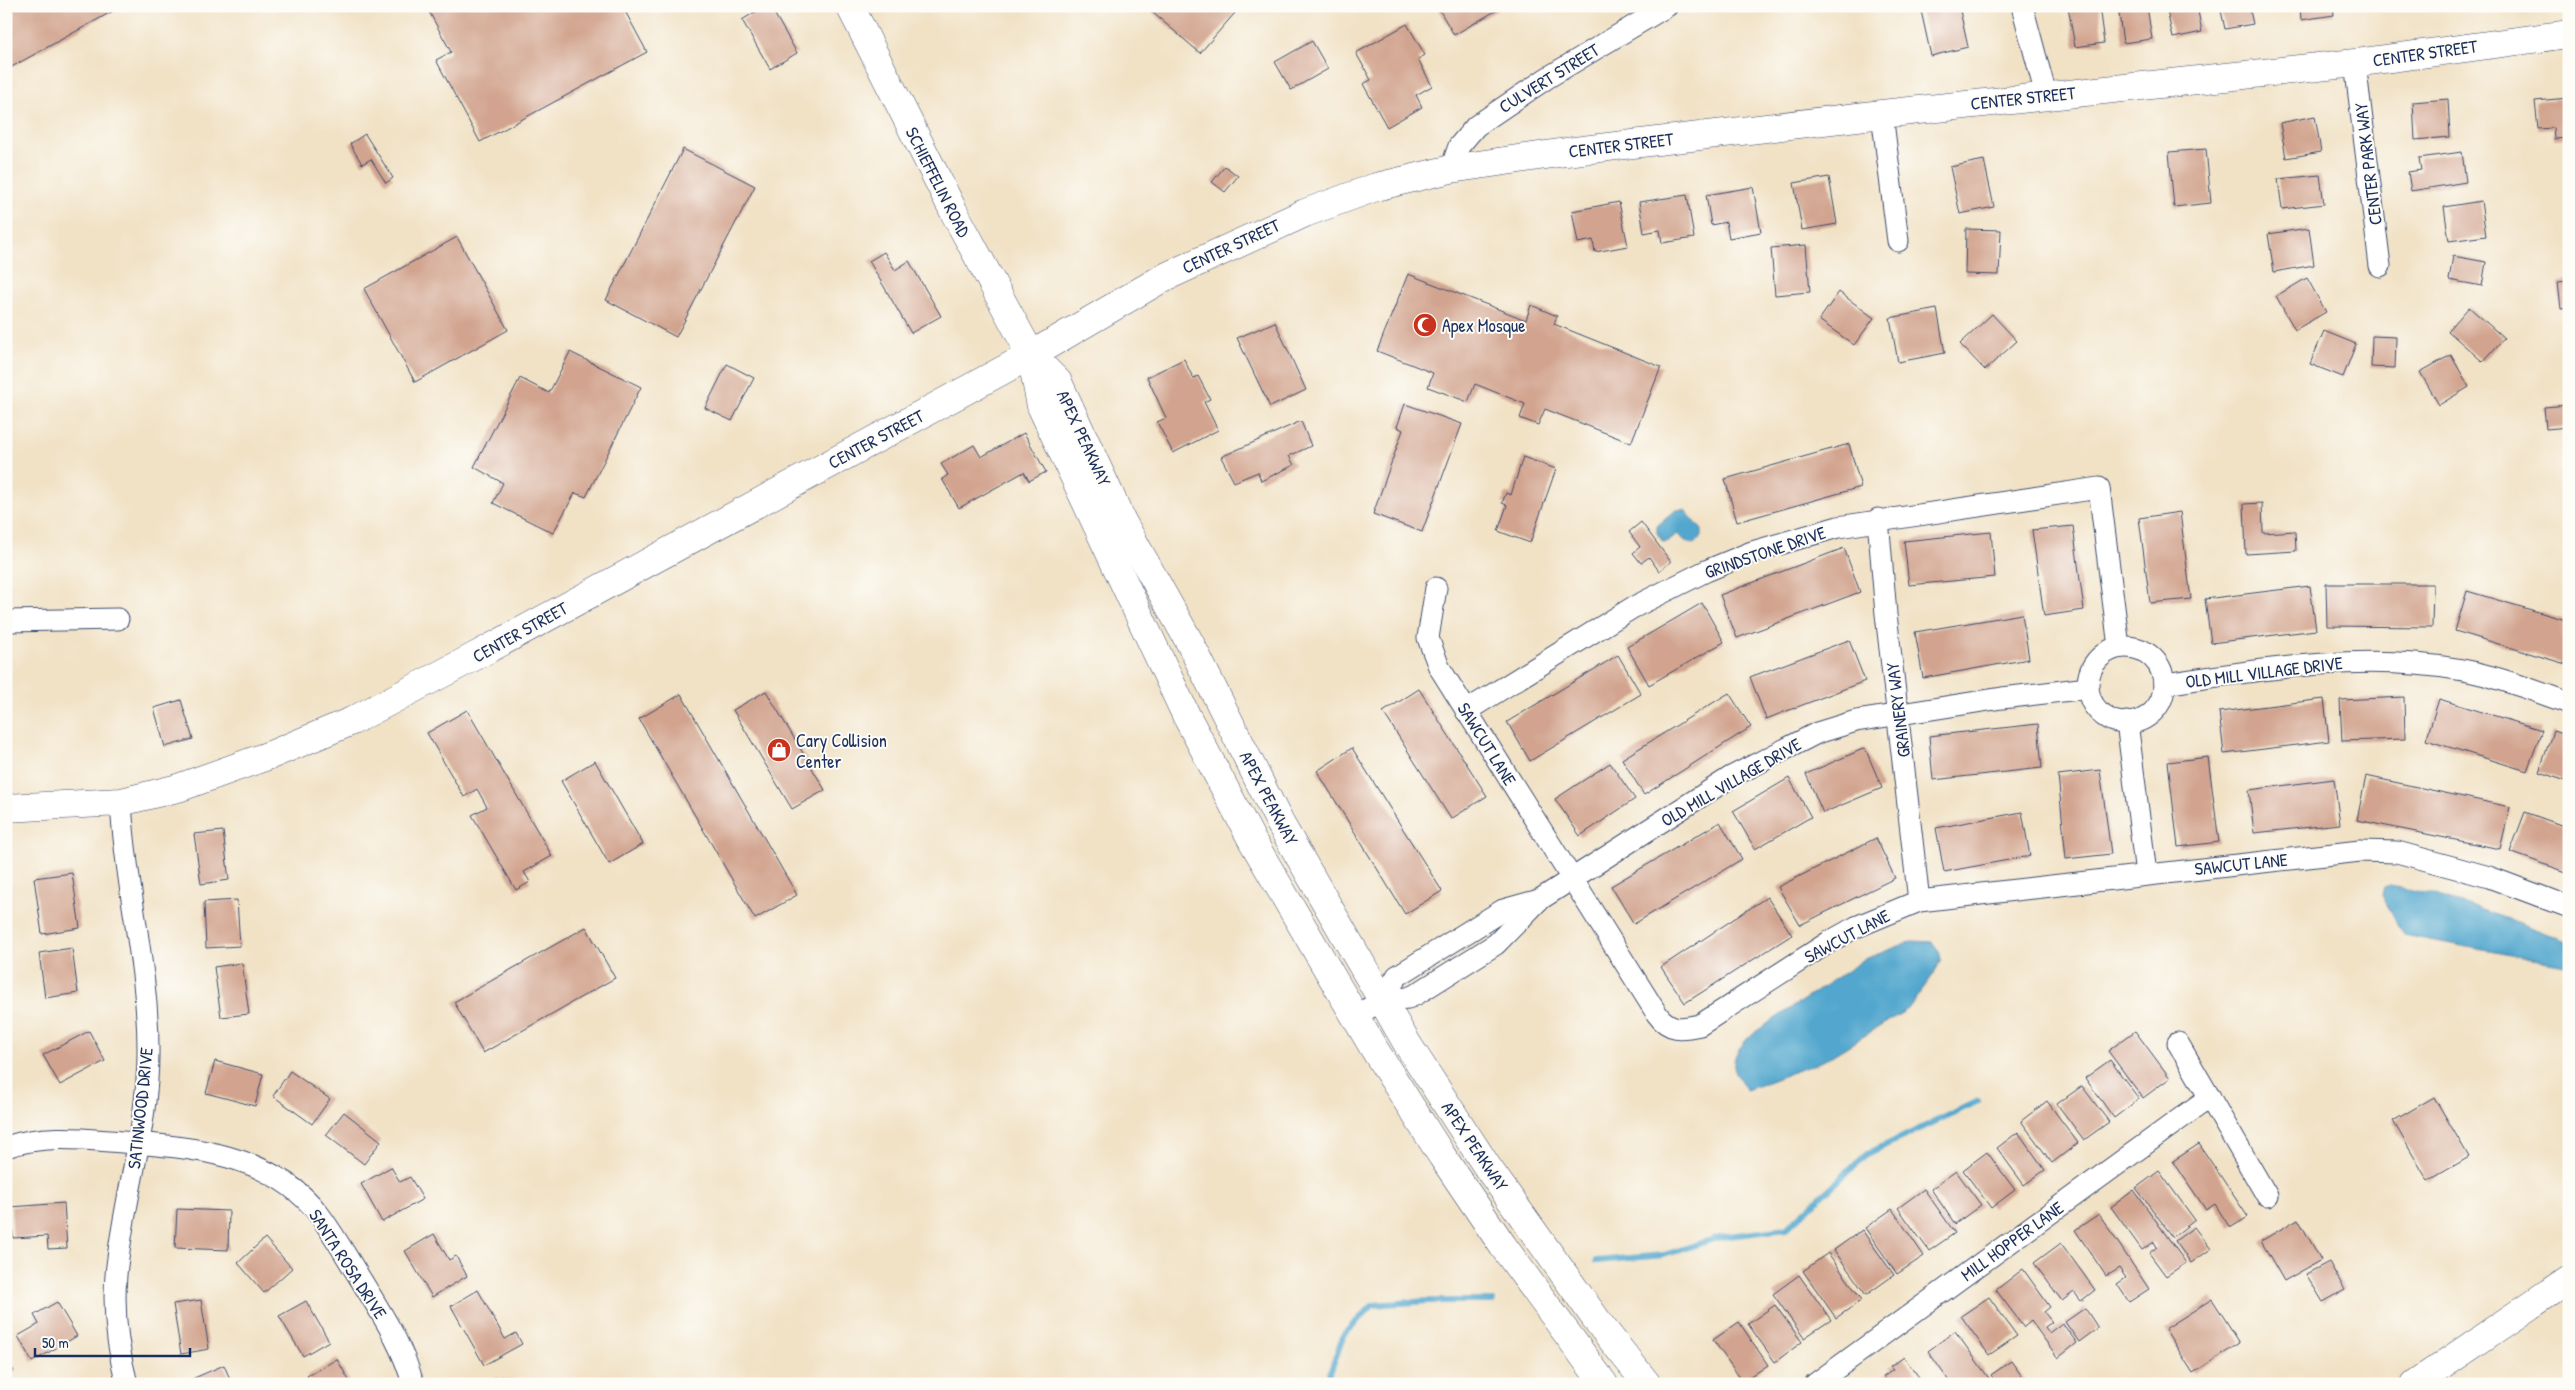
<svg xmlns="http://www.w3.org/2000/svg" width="2575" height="1390" viewBox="0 0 2575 1390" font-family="'Patrick Hand',sans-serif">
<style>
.water{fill:#52a7ce;stroke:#366b96}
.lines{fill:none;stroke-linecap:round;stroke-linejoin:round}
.stream{stroke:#52a7ce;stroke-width:6}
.building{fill:#d2a48f}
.minor-casing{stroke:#3b4a6e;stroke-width:23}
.tertiary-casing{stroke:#3b4a6e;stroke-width:29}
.secondary-casing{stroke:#3b4a6e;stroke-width:29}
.minor{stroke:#fff;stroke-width:21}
.tertiary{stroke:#fff;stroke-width:28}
.secondary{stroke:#fff;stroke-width:28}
.labels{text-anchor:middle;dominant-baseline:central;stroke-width:4;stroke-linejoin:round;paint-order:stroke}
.street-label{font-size:18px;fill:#1b2f5e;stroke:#fdfcf7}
.poi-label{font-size:18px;fill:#1b2f5e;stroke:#fdfcf7;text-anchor:start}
</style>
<rect width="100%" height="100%" fill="#fdfcf7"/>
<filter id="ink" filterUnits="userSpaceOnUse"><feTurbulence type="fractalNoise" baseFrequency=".02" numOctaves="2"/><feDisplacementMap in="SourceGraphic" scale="10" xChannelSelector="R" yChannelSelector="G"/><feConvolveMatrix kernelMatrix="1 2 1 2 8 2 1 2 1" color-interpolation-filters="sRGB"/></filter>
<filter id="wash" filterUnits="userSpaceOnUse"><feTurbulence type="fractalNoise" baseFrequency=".0096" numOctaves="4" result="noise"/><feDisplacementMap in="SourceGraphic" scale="20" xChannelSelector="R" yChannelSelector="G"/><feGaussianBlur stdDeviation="1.12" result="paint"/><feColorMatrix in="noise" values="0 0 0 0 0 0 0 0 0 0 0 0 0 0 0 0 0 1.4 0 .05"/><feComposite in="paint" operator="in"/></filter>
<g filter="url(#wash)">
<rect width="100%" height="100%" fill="#f1e2c6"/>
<g class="water">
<polygon points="1676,510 1685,510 1702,530 1702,537 1694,544 1688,543 1677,534 1668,541 1663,542 1657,533 1657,526"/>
<path d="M2390,886C2452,896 2511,920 2569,942V964L2564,965L2403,935L2382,895L2384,888Z"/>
<path d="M1912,941L1932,942L1939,951L1941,959L1931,978L1908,1009L1825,1060L1747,1090C1727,1066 1731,1055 1752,1034L1865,959Z"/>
</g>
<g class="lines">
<g class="stream">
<polyline points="1596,1261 1664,1255 1720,1237 1786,1229 1867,1154 1978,1101"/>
<polyline points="1326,1384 1344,1334 1373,1305 1428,1301 1493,1301"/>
</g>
</g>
<g id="blocks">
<g class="building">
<polygon points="6,6 122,6 6,70"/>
<polygon points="426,6 638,6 626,13 647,52 480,142 436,60 451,52"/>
<polygon points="765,6 770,6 797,53 770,69 742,20"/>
<polygon points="1145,6 1241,6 1200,53"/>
<polygon points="1437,6 1504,6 1454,35"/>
<polygon points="1920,6 1959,6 1968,47 1931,56"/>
<polygon points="2068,6 2099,6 2104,43 2075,47"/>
<polygon points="2118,6 2147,6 2152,39 2123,43"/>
<polygon points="2166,6 2197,6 2202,32 2173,38"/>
<polygon points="2220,6 2249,6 2253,24 2225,29"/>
<polygon points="2300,6 2333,6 2334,15 2301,20"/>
<polygon points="1407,24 1425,55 1418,59 1432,86 1416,95 1422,107 1387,127 1363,84 1371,80 1356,53"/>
<polygon points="1312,41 1328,69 1291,90 1275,62"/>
<polygon points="2569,98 2569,138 2554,139 2553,128 2538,129 2535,101"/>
<polygon points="2448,99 2450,137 2415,140 2413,102"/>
<polygon points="2315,116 2321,152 2286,158 2280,123"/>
<polygon points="365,134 393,178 386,183 371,159 362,164 350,144"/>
<polygon points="683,149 755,186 676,337 606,300"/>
<polygon points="2206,149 2211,203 2174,207 2169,152"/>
<polygon points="2462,152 2466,182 2411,191 2408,172 2421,170 2419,158"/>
<polygon points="1984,160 1994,207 1960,214 1950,167"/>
<polygon points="1225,166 1238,176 1225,192 1212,182"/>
<polygon points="2320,175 2324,204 2282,209 2278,179"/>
<polygon points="1829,177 1837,224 1802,230 1794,183"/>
<polygon points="1753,187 1761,232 1729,238 1726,222 1711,225 1706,195"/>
<polygon points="1687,195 1694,238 1662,243 1660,230 1644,233 1639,202"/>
<polygon points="2481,201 2486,236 2449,241 2444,207"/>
<polygon points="1619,202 1628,246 1595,252 1593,240 1578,243 1572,211"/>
<polygon points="2309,228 2314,265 2274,272 2268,234"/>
<polygon points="1966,229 2001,230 1999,275 1965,274"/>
<polygon points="457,237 508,330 415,382 364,289"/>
<polygon points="1806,245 1810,292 1775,295 1771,248"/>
<polygon points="884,252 895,270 909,261 941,316 911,333 869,261"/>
<polygon points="2453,256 2486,262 2482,286 2449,280"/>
<polygon points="1408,274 1526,320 1531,305 1557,316 1554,324 1661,367 1631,443 1545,409 1538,425 1520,418 1525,404 1475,384 1468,402 1428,387 1433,373 1377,351"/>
<polygon points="2307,278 2326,312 2295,330 2276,296"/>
<polygon points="2569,281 2569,308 2561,309 2558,282"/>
<polygon points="1839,292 1874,318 1854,345 1819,320"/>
<polygon points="2469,307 2504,338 2483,362 2448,331"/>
<polygon points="1937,309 1945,353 1898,362 1890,318"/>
<polygon points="1992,314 2017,341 1985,370 1960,344"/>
<polygon points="1275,322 1306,390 1270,407 1237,338"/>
<polygon points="2324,331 2356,344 2343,377 2310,364"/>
<polygon points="2372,336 2396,337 2395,368 2371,367"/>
<polygon points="570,352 641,387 586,497 575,493 553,533 493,503 503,483 474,467 520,378 549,393"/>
<polygon points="2451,355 2469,387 2439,405 2420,372"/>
<polygon points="1184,359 1193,378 1198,376 1210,399 1204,402 1218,430 1173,453 1157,422 1166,418 1147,377"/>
<polygon points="727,364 754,378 732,421 705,408"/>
<polygon points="1405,404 1462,424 1422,532 1373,514 1403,430 1397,427"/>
<polygon points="2569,405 2569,427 2546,429 2544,407"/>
<polygon points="1301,421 1311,446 1289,456 1294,465 1261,481 1258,472 1234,482 1221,457"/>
<polygon points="1024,433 1046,472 1029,481 1024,472 959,508 942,479 948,475 941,464 974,445 981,457"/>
<polygon points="1849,444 1861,487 1737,522 1725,479"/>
<polygon points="1523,457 1556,469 1530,543 1498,531 1507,505 1502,503 1506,493 1511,495"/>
<polygon points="2262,503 2263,533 2295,531 2296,551 2246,554 2244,504"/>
<polygon points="2180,512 2191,599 2150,603 2139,518"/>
<polygon points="1641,522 1671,562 1659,571 1649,557 1641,563 1633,553 1640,547 1629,532"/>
<polygon points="2073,526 2084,610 2044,616 2032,530"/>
<polygon points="1991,532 1995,577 1909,585 1904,541"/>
<polygon points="1844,548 1860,592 1737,638 1720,595"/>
<polygon points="2326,584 2433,584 2432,627 2327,626"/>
<polygon points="2310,586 2316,630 2211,643 2205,599"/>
<polygon points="2467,591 2569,621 2569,665 2455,631"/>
<polygon points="1702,603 1724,642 1649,685 1627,647"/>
<polygon points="2022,614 2029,659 1923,678 1915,632"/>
<polygon points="1849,640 1865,681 1766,719 1750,677"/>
<polygon points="1618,655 1641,694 1530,761 1507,722"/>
<polygon points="1419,689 1487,796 1451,819 1383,712"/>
<polygon points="766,691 825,790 792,809 733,710"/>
<polygon points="1729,693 1751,727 1644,795 1622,759"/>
<polygon points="681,694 797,895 755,919 639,719"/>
<polygon points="2404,697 2405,739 2342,741 2340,700"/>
<polygon points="2324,699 2329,741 2224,754 2219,712"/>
<polygon points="2439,699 2542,730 2527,771 2426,740"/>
<polygon points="181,700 193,739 165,747 154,708"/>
<polygon points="467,710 552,856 524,872 530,882 516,890 472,815 487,807 477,789 464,797 427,733"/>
<polygon points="2038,724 2042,768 1933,780 1929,736"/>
<polygon points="2553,731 2569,736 2569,782 2539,772"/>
<polygon points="1352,748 1442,891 1405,914 1317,771"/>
<polygon points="1865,748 1882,788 1823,813 1806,774"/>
<polygon points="2208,757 2219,842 2178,847 2168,762"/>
<polygon points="595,761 643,844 609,864 561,781"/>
<polygon points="1610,763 1635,799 1580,836 1555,799"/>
<polygon points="2100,770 2111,854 2066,859 2058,775"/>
<polygon points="2366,776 2510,807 2500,849 2357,820"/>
<polygon points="1789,778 1811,817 1755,849 1733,811"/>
<polygon points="2334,779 2340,824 2254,833 2249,790"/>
<polygon points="2022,812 2030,856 1944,872 1936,828"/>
<polygon points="2525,812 2569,828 2569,873 2510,852"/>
<polygon points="1720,822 1742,859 1634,924 1611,886"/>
<polygon points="223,831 229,880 201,884 194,834"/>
<polygon points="1876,838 1895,878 1800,925 1778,887"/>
<polygon points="72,873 80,928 42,934 34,878"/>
<polygon points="1767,897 1792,935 1685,1003 1661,967"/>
<polygon points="237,900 240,946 206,948 204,902"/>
<polygon points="586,927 615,978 483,1053 454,1002"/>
<polygon points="72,948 78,993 45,998 39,953"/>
<polygon points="242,963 249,1014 221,1017 214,967"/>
<polygon points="89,1031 105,1061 60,1085 43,1055"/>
<polygon points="2135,1031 2170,1078 2143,1098 2108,1051"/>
<polygon points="2110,1060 2139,1099 2114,1118 2085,1078"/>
<polygon points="215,1061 263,1074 255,1106 206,1093"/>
<polygon points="7,1068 10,1080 6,1081 6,1069"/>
<polygon points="290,1071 330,1099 312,1124 273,1096"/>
<polygon points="2082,1086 2109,1122 2084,1140 2057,1104"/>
<polygon points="2434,1097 2469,1157 2428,1181 2393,1121"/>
<polygon points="2047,1101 2078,1143 2052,1163 2021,1121"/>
<polygon points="344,1112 381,1141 364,1164 326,1135"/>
<polygon points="2018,1132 2045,1170 2024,1185 1997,1148"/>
<polygon points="2199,1144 2248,1217 2230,1228 2215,1204 2206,1210 2173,1161"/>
<polygon points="1987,1152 2015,1190 1991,1208 1963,1170"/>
<polygon points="391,1167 400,1182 410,1177 423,1199 382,1222 361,1184"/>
<polygon points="1956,1171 1981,1205 1955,1224 1931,1189"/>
<polygon points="2159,1171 2195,1220 2173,1237 2136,1188"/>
<polygon points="1924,1189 1955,1233 1929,1251 1898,1208"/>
<polygon points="2134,1190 2186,1263 2166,1276 2149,1253 2157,1247 2154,1242 2142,1250 2111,1207"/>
<polygon points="64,1203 67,1248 48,1249 47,1236 13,1238 11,1207"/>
<polygon points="177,1209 229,1211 228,1250 175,1248"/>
<polygon points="1892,1209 1924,1256 1897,1274 1865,1228"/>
<polygon points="2099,1214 2149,1289 2129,1302 2117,1284 2126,1278 2119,1268 2106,1276 2075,1230"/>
<polygon points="2298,1219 2321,1260 2284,1281 2261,1241"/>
<polygon points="2194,1227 2211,1249 2191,1263 2175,1241"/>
<polygon points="1862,1230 1894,1275 1866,1295 1834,1250"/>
<polygon points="434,1234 449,1260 456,1256 467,1276 432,1297 405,1251"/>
<polygon points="265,1238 292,1268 264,1293 238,1263"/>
<polygon points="2061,1243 2095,1290 2081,1301 2074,1292 2062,1301 2034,1263"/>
<polygon points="1828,1253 1862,1300 1836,1318 1803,1271"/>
<polygon points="2329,1262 2345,1290 2323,1302 2306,1274"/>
<polygon points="2023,1269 2050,1307 2044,1312 2052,1322 2045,1327 2049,1333 2062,1323 2077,1343 2058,1358 2031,1321 2024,1327 1996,1290"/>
<polygon points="1799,1275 1831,1320 1804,1338 1773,1294"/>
<polygon points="478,1290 505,1339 516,1333 522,1344 484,1365 451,1306"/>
<polygon points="1989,1297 2017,1336 1989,1355 1961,1316"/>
<polygon points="2212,1299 2240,1343 2193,1373 2165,1329"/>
<polygon points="201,1300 209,1349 181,1354 173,1304"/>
<polygon points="306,1301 329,1341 303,1356 279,1316"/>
<polygon points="57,1302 77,1336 32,1362 18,1336 39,1324 34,1315"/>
<polygon points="1775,1305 1802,1342 1775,1362 1748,1324"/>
<polygon points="2085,1308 2098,1328 2079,1342 2065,1322"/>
<polygon points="1739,1322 1768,1365 1743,1382 1713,1340"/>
<polygon points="1955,1331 1993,1384 1951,1384 1928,1351"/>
<polygon points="1904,1357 1924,1384 1888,1384 1883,1377 1893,1370 1890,1367"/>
<polygon points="6,1358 14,1371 6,1376"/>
<polygon points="337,1359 351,1384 312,1384 307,1376"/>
<polygon points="2011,1361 2026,1382 2023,1384 1997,1384 1991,1375"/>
<polygon points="224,1365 232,1384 195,1384 192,1379"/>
<polygon points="494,1378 528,1381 528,1384 493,1384"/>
</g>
</g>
</g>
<g filter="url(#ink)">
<use href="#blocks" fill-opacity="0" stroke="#3b4a6e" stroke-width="1"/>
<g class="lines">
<g class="minor-casing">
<g id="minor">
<polyline points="2022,6 2046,95"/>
<polyline points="2355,63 2380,266"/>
<polyline points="1882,114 1898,241"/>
<polyline points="1451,169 1459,146 1476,126 1547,78 1667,6"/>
<polyline points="1878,519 1886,614 1919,901"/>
<path d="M1436,588L1428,638L1439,667L1657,1014C1669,1031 1682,1029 1700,1025L1829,942L1856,927L1919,901L2360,851L2397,852L2489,877L2569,907"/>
<polyline points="6,621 118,619"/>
<circle cx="2126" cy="685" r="38"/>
<path d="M2164,684C2265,669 2361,652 2463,670C2500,677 2534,691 2569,703"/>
<polyline points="1466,711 1632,608 1706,571 1752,552 1838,527 2099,488 2119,647"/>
<polyline points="2127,722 2146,874"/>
<path d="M121,802C125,886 149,969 148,1054C148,1129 123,1200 116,1275C113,1310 118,1350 127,1384"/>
<polyline points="1383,1000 1397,976 1503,910 1539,900 1731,777 1817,733 1856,721 2002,698 2088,688"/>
<polyline points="1355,1016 1383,1000 1408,998 1415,995 1496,944 1539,900"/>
<polyline points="2178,1043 2267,1196"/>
<path d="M6,1147C45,1134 82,1139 122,1142C191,1147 272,1154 318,1213C334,1234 347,1258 361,1280C381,1313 403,1346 413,1384"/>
<polyline points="1815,1384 2210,1097"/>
</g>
</g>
<g class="tertiary-casing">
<g id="tertiary">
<polyline points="850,6 954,212 1031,355"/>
<polyline points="2415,1384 2569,1279"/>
</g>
</g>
<g class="secondary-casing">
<g id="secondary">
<polyline points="1031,355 1058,382 1122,521 1190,643 1280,823 1408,1045 1488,1168 1601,1326 1647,1384"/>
<polyline points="1031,355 1041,406 1186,715 1253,842 1373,1047 1442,1156 1503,1246 1604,1384"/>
<polyline points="6,808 121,802 178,788 273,754 352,721 470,659 1031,355 1163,278 1305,213 1376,187 1451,169 1566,152 1882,114 2355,63 2569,34"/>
</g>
</g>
<use href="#minor" class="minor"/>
<use href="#tertiary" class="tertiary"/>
<use href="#secondary" class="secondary"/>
</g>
</g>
<defs>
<g id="mosque-disc" transform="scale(1.25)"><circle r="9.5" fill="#c8321e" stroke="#fdfcf7"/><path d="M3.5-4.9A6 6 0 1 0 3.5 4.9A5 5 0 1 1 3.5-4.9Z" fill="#fff"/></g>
<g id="shop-disc" transform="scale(1.25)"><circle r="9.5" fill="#c8321e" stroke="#fdfcf7"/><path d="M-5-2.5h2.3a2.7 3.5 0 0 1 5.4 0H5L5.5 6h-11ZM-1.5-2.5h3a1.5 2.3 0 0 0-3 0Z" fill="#fff"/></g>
</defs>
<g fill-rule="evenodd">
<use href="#mosque-disc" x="1425" y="325"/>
<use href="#shop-disc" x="779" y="750"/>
</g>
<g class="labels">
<g class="street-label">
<text transform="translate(2425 53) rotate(-8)">CENTER STREET</text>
<text transform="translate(1549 78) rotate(-32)">CULVERT STREET</text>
<text transform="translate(2023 98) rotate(-6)">CENTER STREET</text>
<text transform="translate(1621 145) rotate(-7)">CENTER STREET</text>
<text transform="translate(2368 164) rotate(-97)">CENTER PARK WAY</text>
<text transform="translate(938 182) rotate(63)">SCHIEFFELIN ROAD</text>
<text transform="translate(1231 246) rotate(-25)">CENTER STREET</text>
<text transform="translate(1084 438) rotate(65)">APEX PEAKWAY</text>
<text transform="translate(876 439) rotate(-28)">CENTER STREET</text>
<text transform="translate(1765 552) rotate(-19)">GRINDSTONE DRIVE</text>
<text transform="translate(520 632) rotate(-29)">CENTER STREET</text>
<text transform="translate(2264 672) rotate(-7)">OLD MILL VILLAGE DRIVE</text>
<text transform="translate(1898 710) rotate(-97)">GRAINERY WAY</text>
<text transform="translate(1487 744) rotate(58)">SAWCUT LANE</text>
<text transform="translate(1731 782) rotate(-30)">OLD MILL VILLAGE DRIVE</text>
<text transform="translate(1269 798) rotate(62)">APEX PEAKWAY</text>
<text transform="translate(2241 864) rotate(-6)">SAWCUT LANE</text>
<text transform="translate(1847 936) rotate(-28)">SAWCUT LANE</text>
<text transform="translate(140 1108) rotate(-84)">SATINWOOD DRIVE</text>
<text transform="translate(1475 1146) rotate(56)">APEX PEAKWAY</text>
<text transform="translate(2012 1241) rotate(-36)">MILL HOPPER LANE</text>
<text transform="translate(348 1264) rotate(57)">SANTA ROSA DRIVE</text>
</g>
<g class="poi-label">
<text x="1442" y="325">Apex Mosque</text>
<text x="796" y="740">Cary Collision<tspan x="796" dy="21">Center</tspan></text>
</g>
</g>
<rect width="2575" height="1390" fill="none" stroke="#fdfcf7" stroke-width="25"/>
<path d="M35 1348v8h155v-8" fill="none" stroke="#1b2f5e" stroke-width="2.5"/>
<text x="42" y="1348" font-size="15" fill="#1b2f5e" stroke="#fdfcf7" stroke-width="4" paint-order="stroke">50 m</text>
</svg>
